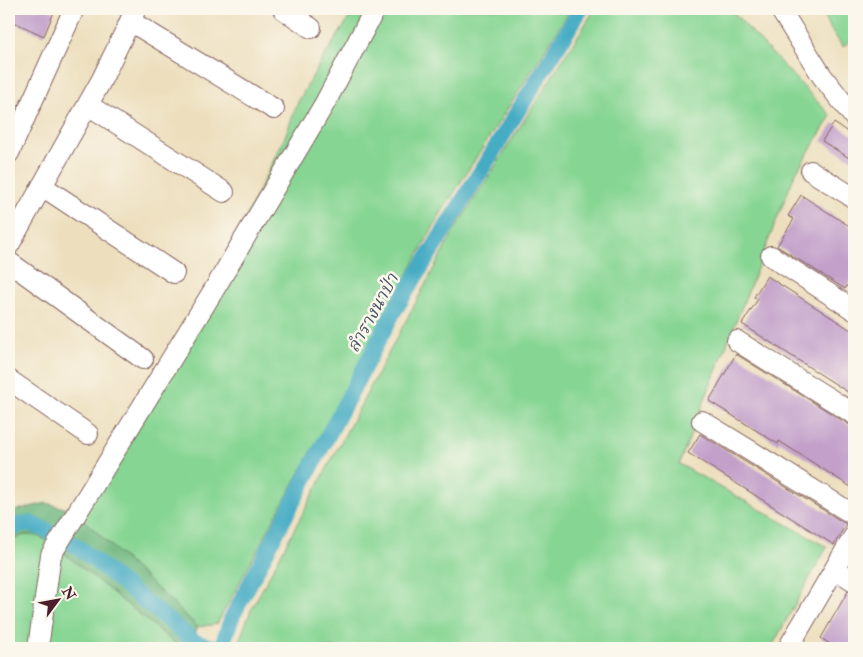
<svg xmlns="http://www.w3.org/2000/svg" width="863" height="657" viewBox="0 0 863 657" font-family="'IM FELL Double Pica','Noto Serif Thai',serif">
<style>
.green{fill:#86d593;stroke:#687a5f}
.forest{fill:#6cb67d;stroke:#5b6a54}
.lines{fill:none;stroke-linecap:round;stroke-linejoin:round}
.canal{stroke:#44acc4;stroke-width:16}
.building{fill:#c2a0ca}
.minor-casing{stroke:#83625e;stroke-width:22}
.minor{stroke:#fff;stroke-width:20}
.labels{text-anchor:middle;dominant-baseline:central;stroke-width:5;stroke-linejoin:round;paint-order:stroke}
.water-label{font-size:18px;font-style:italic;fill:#485768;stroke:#fbf7ec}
</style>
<rect width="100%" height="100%" fill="#fbf7ec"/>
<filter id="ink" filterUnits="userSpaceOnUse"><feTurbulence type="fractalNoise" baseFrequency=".02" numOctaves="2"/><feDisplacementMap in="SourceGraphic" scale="10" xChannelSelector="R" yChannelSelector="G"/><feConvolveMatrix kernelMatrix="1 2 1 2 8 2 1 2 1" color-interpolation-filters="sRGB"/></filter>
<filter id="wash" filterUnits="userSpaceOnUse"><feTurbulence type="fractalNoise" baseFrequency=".0096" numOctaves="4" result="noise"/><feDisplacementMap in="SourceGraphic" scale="20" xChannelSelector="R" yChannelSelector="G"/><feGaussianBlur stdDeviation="1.12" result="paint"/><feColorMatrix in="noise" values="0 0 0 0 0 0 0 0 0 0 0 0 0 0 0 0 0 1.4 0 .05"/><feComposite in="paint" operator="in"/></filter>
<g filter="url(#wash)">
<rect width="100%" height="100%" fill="#eddfbe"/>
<g class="green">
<polygon points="355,9 571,9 441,213 217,624 198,627 74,511 204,302 284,139 298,102 320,63"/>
<polygon points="595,9 730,9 831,116 795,174 679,464 827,547 771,648 242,648 239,641 251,610 455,229"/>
<polygon points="822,9 854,9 854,37 843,47 831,30"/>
<polygon points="32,534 49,541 181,648 9,648 9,545 17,537"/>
</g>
<path class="forest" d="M47,503L74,511L198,627L184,648H181L49,541C32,534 23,530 9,545V517L17,510Z"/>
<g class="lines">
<g class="canal">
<polyline points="9,532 17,525 30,523 52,533 78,547 195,642 215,648"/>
<polyline points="221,648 232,617 393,313 581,9"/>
</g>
</g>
<g id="blocks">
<g class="building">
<polygon points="9,9 47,9 54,12 44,36 9,20"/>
<polygon points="834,123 854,136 854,161 822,141"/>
<polygon points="801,195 854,229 854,275 845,289 777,246 794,219 788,216"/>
<polygon points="767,276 854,332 854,396 742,324 758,299 754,297"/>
<polygon points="736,354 848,424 854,426 854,489 779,441 778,444 709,401"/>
<polygon points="700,434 846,524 834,545 688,453"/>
<polygon points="848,591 854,593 854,648 836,648 821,638"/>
</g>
</g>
</g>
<g filter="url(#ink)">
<use href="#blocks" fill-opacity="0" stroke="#83625e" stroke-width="1"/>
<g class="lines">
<g class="minor-casing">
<g id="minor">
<polyline points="283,9 311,28"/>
<polyline points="780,9 822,76 854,117"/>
<polyline points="130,21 274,109"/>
<polyline points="88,105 224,192"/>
<polyline points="9,153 74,9"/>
<polyline points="811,171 854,198"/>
<polyline points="42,186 174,273"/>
<polyline points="9,245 101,81 136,9"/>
<polyline points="771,256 854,310"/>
<polyline points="9,262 143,359"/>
<polyline points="737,341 854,414"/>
<polyline points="9,380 88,434"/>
<polyline points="702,421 854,515"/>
<polyline points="835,569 854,581"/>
<polyline points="38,648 51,555 215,288 325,103 375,9"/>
<polyline points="788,648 854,536"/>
</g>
</g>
<use href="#minor" class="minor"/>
</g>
</g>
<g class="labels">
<g class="water-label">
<text transform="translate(373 313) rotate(-61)">ลำรางนาป่า</text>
</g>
</g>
<rect width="863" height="657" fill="none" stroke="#fbf7ec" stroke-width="30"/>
<g transform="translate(58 600) rotate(58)" stroke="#fbf7ec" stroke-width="4" paint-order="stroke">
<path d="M0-4L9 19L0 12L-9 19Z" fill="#4a1f2b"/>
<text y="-8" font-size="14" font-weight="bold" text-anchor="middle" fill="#4a1f2b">N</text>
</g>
</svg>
